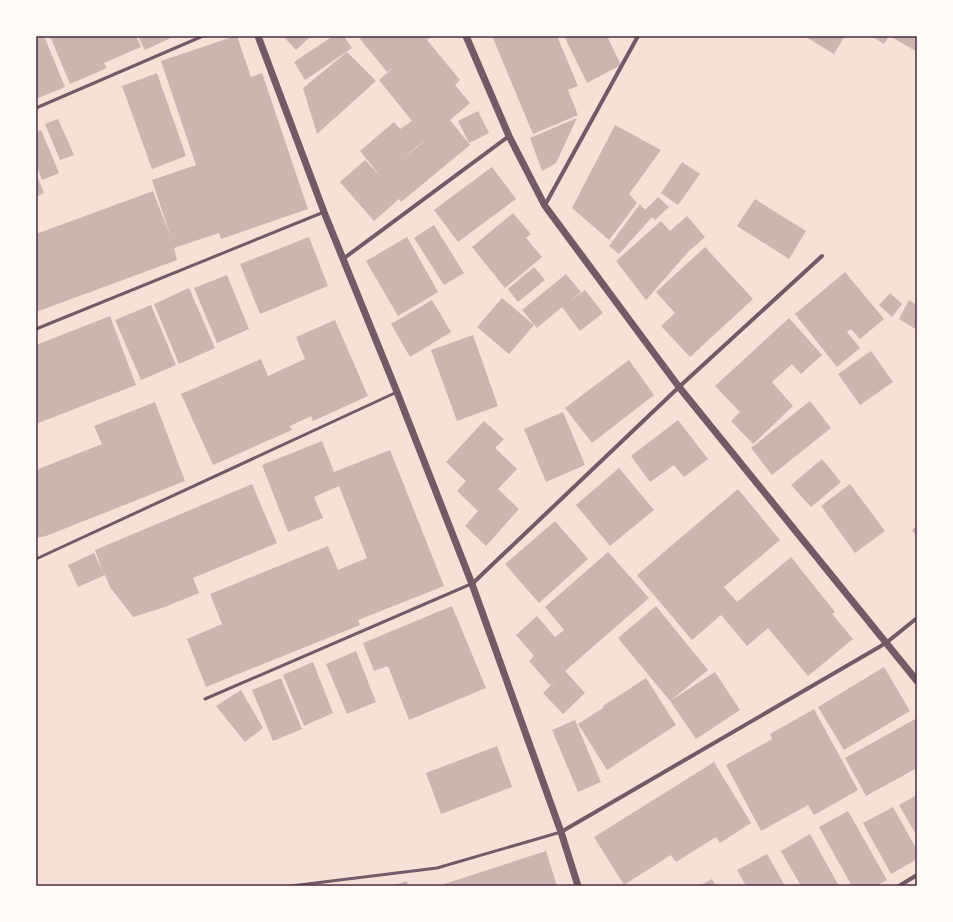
<svg xmlns="http://www.w3.org/2000/svg" width="953" height="922" viewBox="0 0 953 922" font-family="Ubuntu,sans-serif">
<style>
.building{fill:#ccb4b1;fill-rule:evenodd}
.lines{fill:none;stroke-linecap:round;stroke-linejoin:round}
.service{stroke:#755966;stroke-width:3}
.minor{stroke:#755966;stroke-width:4}
.tertiary{stroke:#755966;stroke-width:7}
.neatline{fill:none;stroke:#4a2c40;stroke-width:1.5}
</style>
<rect width="100%" height="100%" fill="#f7e1d7"/>
<g class="building">
<polygon points="36,36 44,36 65,87 36,99"/>
<polygon points="50,36 136,36 141,47 104,63 107,68 70,84"/>
<polygon points="138,36 175,36 145,50"/>
<polygon points="235,36 237,36 251,77 262,73 308,209 221,239 219,233 174,248 177,260 36,312 36,234 153,191 171,238 152,180 196,165 161,61"/>
<polygon points="283,36 311,36 296,50"/>
<polygon points="333,36 344,36 352,48 305,80 294,62"/>
<path d="M364,36H432L427,40L460,80L455,85L470,103L450,120L470,145L401,202L399,199L374,221L340,182L365,160L381,177L360,151L394,122L405,135L400,129L412,121L379,80L394,67L387,72L360,39ZM428,138L403,159L415,148Z"/>
<polygon points="492,36 557,36 578,86 568,90 578,115 533,134"/>
<polygon points="564,36 607,36 621,65 587,83"/>
<polygon points="804,36 845,36 834,54"/>
<polygon points="871,36 889,36 884,44"/>
<polygon points="890,36 917,36 917,52"/>
<polygon points="347,52 376,81 317,134 303,88"/>
<polygon points="157,73 186,156 152,169 122,86"/>
<polygon points="478,111 489,133 469,143 458,121"/>
<polygon points="577,118 556,163 542,171 530,138"/>
<polygon points="58,119 74,155 60,160 45,124"/>
<polygon points="615,125 661,150 629,194 637,203 609,240 572,208"/>
<polygon points="41,130 59,173 42,180 36,165 36,132"/>
<polygon points="682,162 700,174 678,205 661,193"/>
<polygon points="492,167 516,199 458,242 434,210"/>
<polygon points="36,173 44,193 36,197"/>
<polygon points="658,197 669,207 655,220 652,217 619,254 609,246 640,204 645,210"/>
<polygon points="755,199 806,231 789,259 737,226"/>
<polygon points="513,213 531,234 526,238 542,257 505,288 472,247"/>
<polygon points="687,216 705,237 688,252 646,300 616,261 661,221 670,231"/>
<polygon points="434,225 464,273 444,285 414,238"/>
<polygon points="309,237 328,286 260,314 240,264"/>
<polygon points="407,237 438,292 398,316 366,261"/>
<polygon points="705,247 753,299 690,357 661,326 675,313 656,292"/>
<polygon points="534,267 545,280 518,302 508,289"/>
<polygon points="845,272 884,319 860,339 851,329 847,332 860,348 837,367 795,314"/>
<polygon points="566,274 581,292 569,302 585,290 603,313 580,331 562,307 537,328 522,310"/>
<polygon points="227,275 249,329 217,343 194,288"/>
<polygon points="189,288 215,348 179,364 154,304"/>
<polygon points="890,293 902,304 892,317 879,305"/>
<polygon points="502,298 534,325 509,354 477,327"/>
<polygon points="432,300 451,332 410,357 391,324"/>
<polygon points="909,300 917,305 917,330 899,319"/>
<polygon points="151,305 176,365 141,380 115,320"/>
<polygon points="110,316 136,385 36,424 36,345"/>
<polygon points="789,318 822,355 801,374 792,364 772,382 793,406 753,444 731,421 740,412 715,386"/>
<polygon points="335,320 368,396 313,421 311,416 290,426 292,430 213,465 181,394 261,359 268,376 305,359 296,337"/>
<polygon points="473,335 498,406 457,421 431,350"/>
<polygon points="871,351 893,382 860,405 838,374"/>
<polygon points="629,360 654,395 592,443 565,408"/>
<polygon points="810,401 831,428 772,475 751,448"/>
<polygon points="155,402 185,481 46,536 36,538 36,470 102,444 94,426"/>
<polygon points="563,412 585,465 546,482 524,429"/>
<polygon points="678,420 708,459 684,477 674,465 650,482 631,456"/>
<polygon points="484,421 504,439 495,448 517,469 498,489 519,509 486,546 465,526 478,511 457,491 466,481 446,462"/>
<polygon points="322,441 334,472 390,450 444,586 358,620 360,625 206,687 187,639 222,624 210,594 328,546 338,570 367,558 339,486 314,497 323,518 288,532 262,465"/>
<polygon points="822,459 841,482 811,507 791,485"/>
<polygon points="619,468 654,510 610,546 576,505"/>
<polygon points="252,484 277,543 193,578 199,593 165,607 133,617 110,587 105,575 78,587 68,565 94,553 103,573 95,550"/>
<polygon points="850,484 885,531 855,553 821,506"/>
<polygon points="738,489 780,540 724,587 737,602 791,557 835,612 832,614 853,639 808,676 768,628 747,646 721,615 692,640 637,575"/>
<polygon points="555,521 588,559 539,603 505,564"/>
<polygon points="917,526 917,536 912,530"/>
<polygon points="608,552 649,598 565,671 585,693 563,714 543,693 555,681 550,685 529,661 534,656 516,635 537,616 555,637 564,630 545,607"/>
<polygon points="452,606 486,688 409,720 388,666 374,671 363,643"/>
<polygon points="656,606 708,670 670,701 618,638"/>
<polygon points="356,651 376,702 347,714 326,664"/>
<polygon points="313,662 333,713 304,726 283,675"/>
<polygon points="884,667 910,711 844,750 818,707"/>
<polygon points="715,672 740,710 696,739 670,701"/>
<polygon points="281,678 302,729 273,741 252,690"/>
<polygon points="646,678 676,725 607,770 578,724 603,708 603,706"/>
<polygon points="241,690 263,728 245,742 216,706"/>
<polygon points="814,709 858,790 814,815 808,805 761,831 726,765 772,739 770,734"/>
<polygon points="917,718 917,768 866,796 845,758"/>
<polygon points="575,720 601,782 578,792 552,730"/>
<polygon points="497,746 512,787 441,814 426,773"/>
<polygon points="714,762 751,823 720,843 716,837 676,862 671,855 624,885 594,837"/>
<polygon points="917,795 917,836 899,805"/>
<polygon points="893,807 917,850 917,859 891,874 863,823"/>
<polygon points="848,811 887,880 876,886 852,886 819,827"/>
<polygon points="810,834 839,886 801,886 781,851"/>
<polygon points="546,851 557,886 438,886"/>
<polygon points="767,854 785,886 746,886 737,870"/>
<polygon points="712,879 716,886 699,886"/>
<polygon points="407,881 408,886 392,886"/>
</g>
<g class="lines">
<g class="service">
<polyline points="36,108 203,36"/>
<polyline points="36,329 324,212"/>
<polyline points="36,559 397,392"/>
<polyline points="205,699 471,584"/>
<polyline points="291,886 437,868 561,832"/>
</g>
<g class="minor">
<polyline points="545,205 638,36"/>
<polyline points="343,259 509,136"/>
<polyline points="472,584 679,387 822,256"/>
<polyline points="561,832 886,643 917,618"/>
<polyline points="899,886 917,875"/>
</g>
<g class="tertiary">
<polyline points="258,36 324,212 397,392 472,584 561,832 578,886"/>
<polyline points="466,36 509,136 545,206 679,387 917,681"/>
</g>
</g>
<rect width="953" height="922" fill="none" stroke="#fffaf5" stroke-width="74"/>
<rect x="37" y="37" width="879" height="848" class="neatline"/>
</svg>
